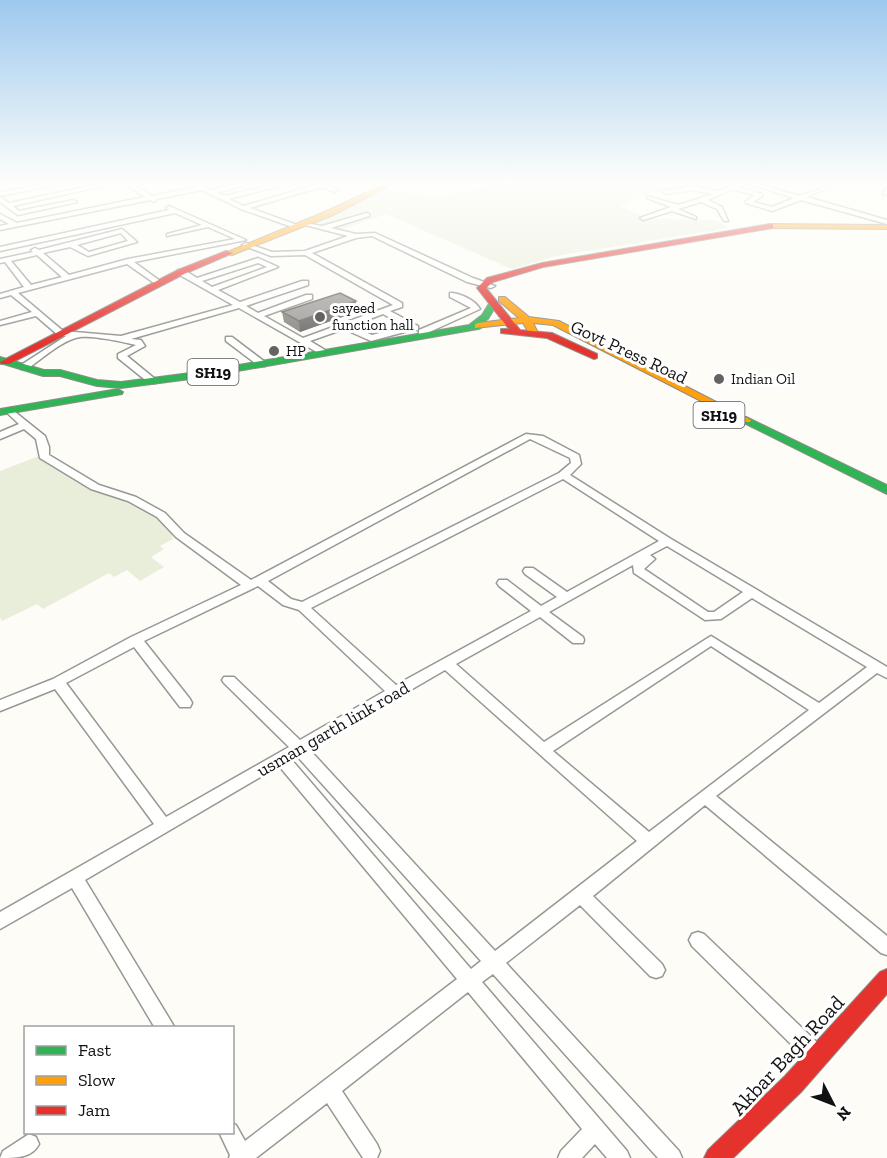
<svg xmlns="http://www.w3.org/2000/svg" width="887" height="1158" viewBox="0 0 887 1158" font-family="'Zilla Slab',serif">
<style>
.cemetery{fill:#e9eedb}
.lines{fill:none;stroke-linecap:round;stroke-linejoin:round}
.street-casing{stroke:#979795;stroke-width:3}
.fast-casing{stroke:#8e8d8b;stroke-width:2}
.slow-casing{stroke:#8e8d8b;stroke-width:2}
.jam-casing{stroke:#8e8d8b;stroke-width:2}
.street{fill:#fffffe;fill-rule:evenodd}
.fast{fill:#30b455;fill-rule:evenodd}
.slow{fill:#ff9f0a;fill-rule:evenodd}
.jam{fill:#e5322d;fill-rule:evenodd}
.wall{fill:#8a8986}
.shaded-wall{fill:#716f6d}
.building{fill:#a19f9c;stroke:#716f6d;stroke-width:1.5}
.poi-dot{fill:#646362;stroke:#fff;stroke-width:2}
.labels{text-anchor:middle;dominant-baseline:central;stroke-width:6;stroke-linejoin:round;paint-order:stroke}
.far-poi-label{font-size:15px;fill:#111;stroke:#fff;text-anchor:start}
.shield{fill:#fff;stroke:#585858;stroke-width:1.5}
.shield-label{font-size:16px;font-weight:bold;fill:#111}
.street-label{font-size:18px;fill:#111;stroke:#fff}
.near-street-label{font-size:21px;fill:#111;stroke:#fff}
</style>
<rect width="100%" height="100%" fill="#fdfcf7"/>
<g class="cemetery">
<polygon points="506,183 700,183 705,185 648,193 620,206 648,219 716,220 728,228 556,256 512,269 386,214 342,230 313,224 386,190 437,195"/>
<polygon points="39,456 69,475 143,507 168,524 173,539 160,546 164,549 151,557 164,567 140,581 127,570 114,577 109,573 43,609 37,604 2,621 0,618 0,471"/>
</g>
<g class="lines">
<g class="street-casing">
<g id="street">
<polygon points="50,183 63,183 0,196 0,192"/>
<polygon points="104,183 116,183 13,206 19,211 74,200 77,202 18,215 0,202 0,197 9,203"/>
<polygon points="124,183 131,183 152,196 196,187 193,185 196,183 212,190 241,183 252,183 217,193 224,196 280,183 291,183 229,199 244,206 321,183 339,190 336,192 321,187 250,208 297,225 297,227 295,228 241,209 202,190 157,199 154,202 150,200 0,230 0,226 9,224 0,219 0,214 17,223 145,197"/>
<polygon points="347,183 356,183 357,184 354,186"/>
<path d="M736,183H744L738,187L762,194V196L753,202L772,207L794,198L747,183C765,183 781,193 798,195C810,196 825,183 839,183L807,197L887,220V224L801,200L772,211L746,203V201L755,195L733,189L708,200L722,207L728,221H724L717,209L701,202L678,209L696,217V219L672,211L643,220L640,218L671,207L647,198V196L678,205L713,194L692,190L666,194L664,193V191L692,186L719,191Z"/>
<polygon points="887,188 887,194 883,194 884,190"/>
<path d="M169,206L246,240L134,262L160,281L161,283L157,285L127,264L18,293L63,331L121,336L233,305L178,274V270H184L197,278L258,258L278,267L218,290L240,302L302,281H308V285L246,306L258,313L306,295H312V299L264,316L303,338L393,305L305,255L271,256L242,245L246,243L272,252L305,251L348,236L301,224V222L322,226L367,213L369,214V216L331,228L356,234L375,233L473,278L495,286L491,288L467,282L372,236L356,238L312,253L402,303V307L390,311L418,326V330H412L371,341L344,329L310,341L325,350L326,352L322,355L239,308L131,339L141,340L145,346L127,356L155,379V383H149L118,358V354L136,345C124,342 92,335 80,337C62,340 42,359 27,369H21V365L66,336L58,335L36,316L0,325V321L32,312L11,295L0,298V294L24,287L5,262L0,263V259L33,252L31,250L35,248L39,250L122,229L137,242L88,256L70,247L43,253L69,275L128,259L235,239L208,227L167,236V234L202,225L175,213L0,251V247L169,210L166,208ZM121,233L128,241L89,252L77,245ZM37,255L62,277L31,285L11,261ZM258,263L267,267L212,287L202,281ZM383,314L405,326L372,335L351,326Z"/>
<path d="M450,293C460,293 475,300 480,309L425,334H419V330L471,308L450,297Z"/>
<polygon points="226,337 232,337 265,362 265,366 259,366 226,341"/>
<path d="M10,408L45,436L49,447V455L99,485L136,497L165,513L184,533L251,580L526,434L543,436L579,455L581,464L570,475L671,539L887,667V678L877,673L716,796L887,936V955L881,953L705,805L593,896L662,964L665,970L662,976L656,978L650,976L580,905L506,963L679,1151L682,1158H658L493,974L482,982L627,1151L630,1158H607L595,1144L582,1158H558L561,1151L582,1129L468,992L342,1091L377,1144L380,1151L377,1158H363L327,1103L256,1158H229L230,1155L219,1132H232V1123L236,1125L245,1141L457,979L279,766L85,880L175,1028H155L72,888L0,929V912L154,824L55,689L0,711V700L53,679L131,637L241,585L176,537L157,517L128,501L91,489L40,458L36,439L24,429L0,439V432L19,424L5,411ZM530,439L570,458L571,463L559,473L302,602L291,599L268,581ZM563,479L659,541L567,592L533,568H525L523,571L525,574L557,597L541,606L507,580H499L497,583L499,586L531,611L396,685L311,608ZM667,546L743,592L714,612H708L644,569L655,559L650,555ZM633,565L634,573L705,620L721,619L752,598L867,667L819,703L711,636L544,742L456,664L540,617L573,643H583L584,640L583,637L549,612ZM258,586L283,605L299,610L385,691L300,740L234,677H224L222,680L224,683L289,747L166,817L66,683L134,647L180,707H190L192,703L190,699L144,641ZM711,646L809,710L649,832L553,751ZM445,670L637,841L495,951L309,749ZM297,756L481,961L471,969L291,759Z"/>
<polygon points="698,932 704,934 824,1049 827,1056 824,1063 817,1066 810,1063 692,946 689,940 692,934"/>
<path d="M29,1134L36,1137L39,1144C32,1158 16,1158 0,1158L3,1151Z"/>
</g>
</g>
<g class="fast-casing">
<g id="fast">
<polygon points="490,302 497,304 488,319 481,324 481,328 478,329 198,378 121,388 97,386 60,376 43,376 0,363 0,357 44,370 60,370 97,380 121,382 198,372 469,325 482,315"/>
<polygon points="118,389 123,392 122,394 0,415 0,409"/>
<polygon points="746,417 887,485 887,494 742,422 742,418"/>
</g>
</g>
<g class="slow-casing">
<g id="slow">
<polygon points="387,183 395,183 333,215 232,255 225,253 327,211"/>
<polygon points="770,224 887,225 887,229 767,228 766,226"/>
<polygon points="499,297 505,297 529,317 559,321 751,420 750,422 742,422 553,325 533,323 537,331 532,334 529,333 523,323 475,328 475,324 478,323 519,318 499,301"/>
</g>
</g>
<g class="jam-casing">
<g id="jam">
<polygon points="770,224 773,224 773,228 543,267 493,282 486,288 520,330 552,333 597,354 597,358 594,359 547,338 501,333 501,329 509,329 477,288 487,278 542,263"/>
<polygon points="226,251 233,253 184,274 9,364 1,364 0,362 178,270"/>
<polygon points="887,969 887,994 801,1092 733,1158 704,1158 708,1150 785,1076 880,972"/>
</g>
</g>
<use href="#street" class="street"/>
<use href="#fast" class="fast"/>
<use href="#slow" class="slow"/>
<use href="#jam" class="jam"/>
</g>
<polygon class="wall" points="356,301 356,312 300,332 284,322 282,312"/>
<polygon class="shaded-wall" points="356,301 356,312 300,332 299,321"/>
<polygon class="building" points="340,293 356,301 299,321 282,312"/>
<linearGradient id="sky" x2="0" y2="1"><stop stop-color="#9dc9ee"/><stop offset="0.53" stop-color="#fefefb"/><stop offset="1" stop-color="#fefefb" stop-opacity="0"/></linearGradient>
<rect width="887" height="345" fill="url(#sky)"/>
<g class="poi-dot">
<circle cx="320" cy="317" r="6"/>
<circle cx="274" cy="351" r="6"/>
<circle cx="719" cy="379" r="6"/>
</g>
<g class="labels">
<g class="far-poi-label">
<text x="332" y="308">sayeed<tspan x="332" dy="17">function hall</tspan></text>
<text x="286" y="351">HP</text>
<text x="731" y="379">Indian Oil</text>
</g>
<g class="shield">
<rect x="187.5" y="359" width="51" height="26" rx="4.5"/>
<rect x="693.5" y="402" width="51" height="26" rx="4.5"/>
</g>
<g class="shield-label">
<text x="213" y="372">SH19</text>
<text x="719" y="415">SH19</text>
</g>
<g class="street-label">
<text transform="translate(629 352) rotate(25)">Govt Press Road</text>
<text transform="translate(333 729) rotate(-30)">usman garth link road</text>
</g>
<g class="near-street-label">
<text transform="translate(787 1055) rotate(-47)">Akbar Bagh Road</text>
</g>
</g>
<rect x="24" y="1026" width="210" height="108" fill="#ffffff" stroke="#a0a0a0" stroke-width="1.5"/>
<rect x="36" y="1046" width="30" height="9" fill="#30b455" stroke="#a0a0a0" stroke-width="1.5"/>
<text x="78" y="1056" font-size="18" fill="#111111">Fast</text>
<rect x="36" y="1076" width="30" height="9" fill="#ff9f0a" stroke="#a0a0a0" stroke-width="1.5"/>
<text x="78" y="1086" font-size="18" fill="#111111">Slow</text>
<rect x="36" y="1106" width="30" height="9" fill="#e5322d" stroke="#a0a0a0" stroke-width="1.5"/>
<text x="78" y="1116" font-size="18" fill="#111111">Jam</text>
<g transform="translate(833 1104) rotate(132)" stroke="#ffffff" stroke-width="4.5" paint-order="stroke">
<path d="M0-4.5L10 22L0 15L-10 22Z" fill="#111111"/>
<text y="-9" font-size="16" font-weight="bold" text-anchor="middle" fill="#111111">N</text>
</g>
</svg>
